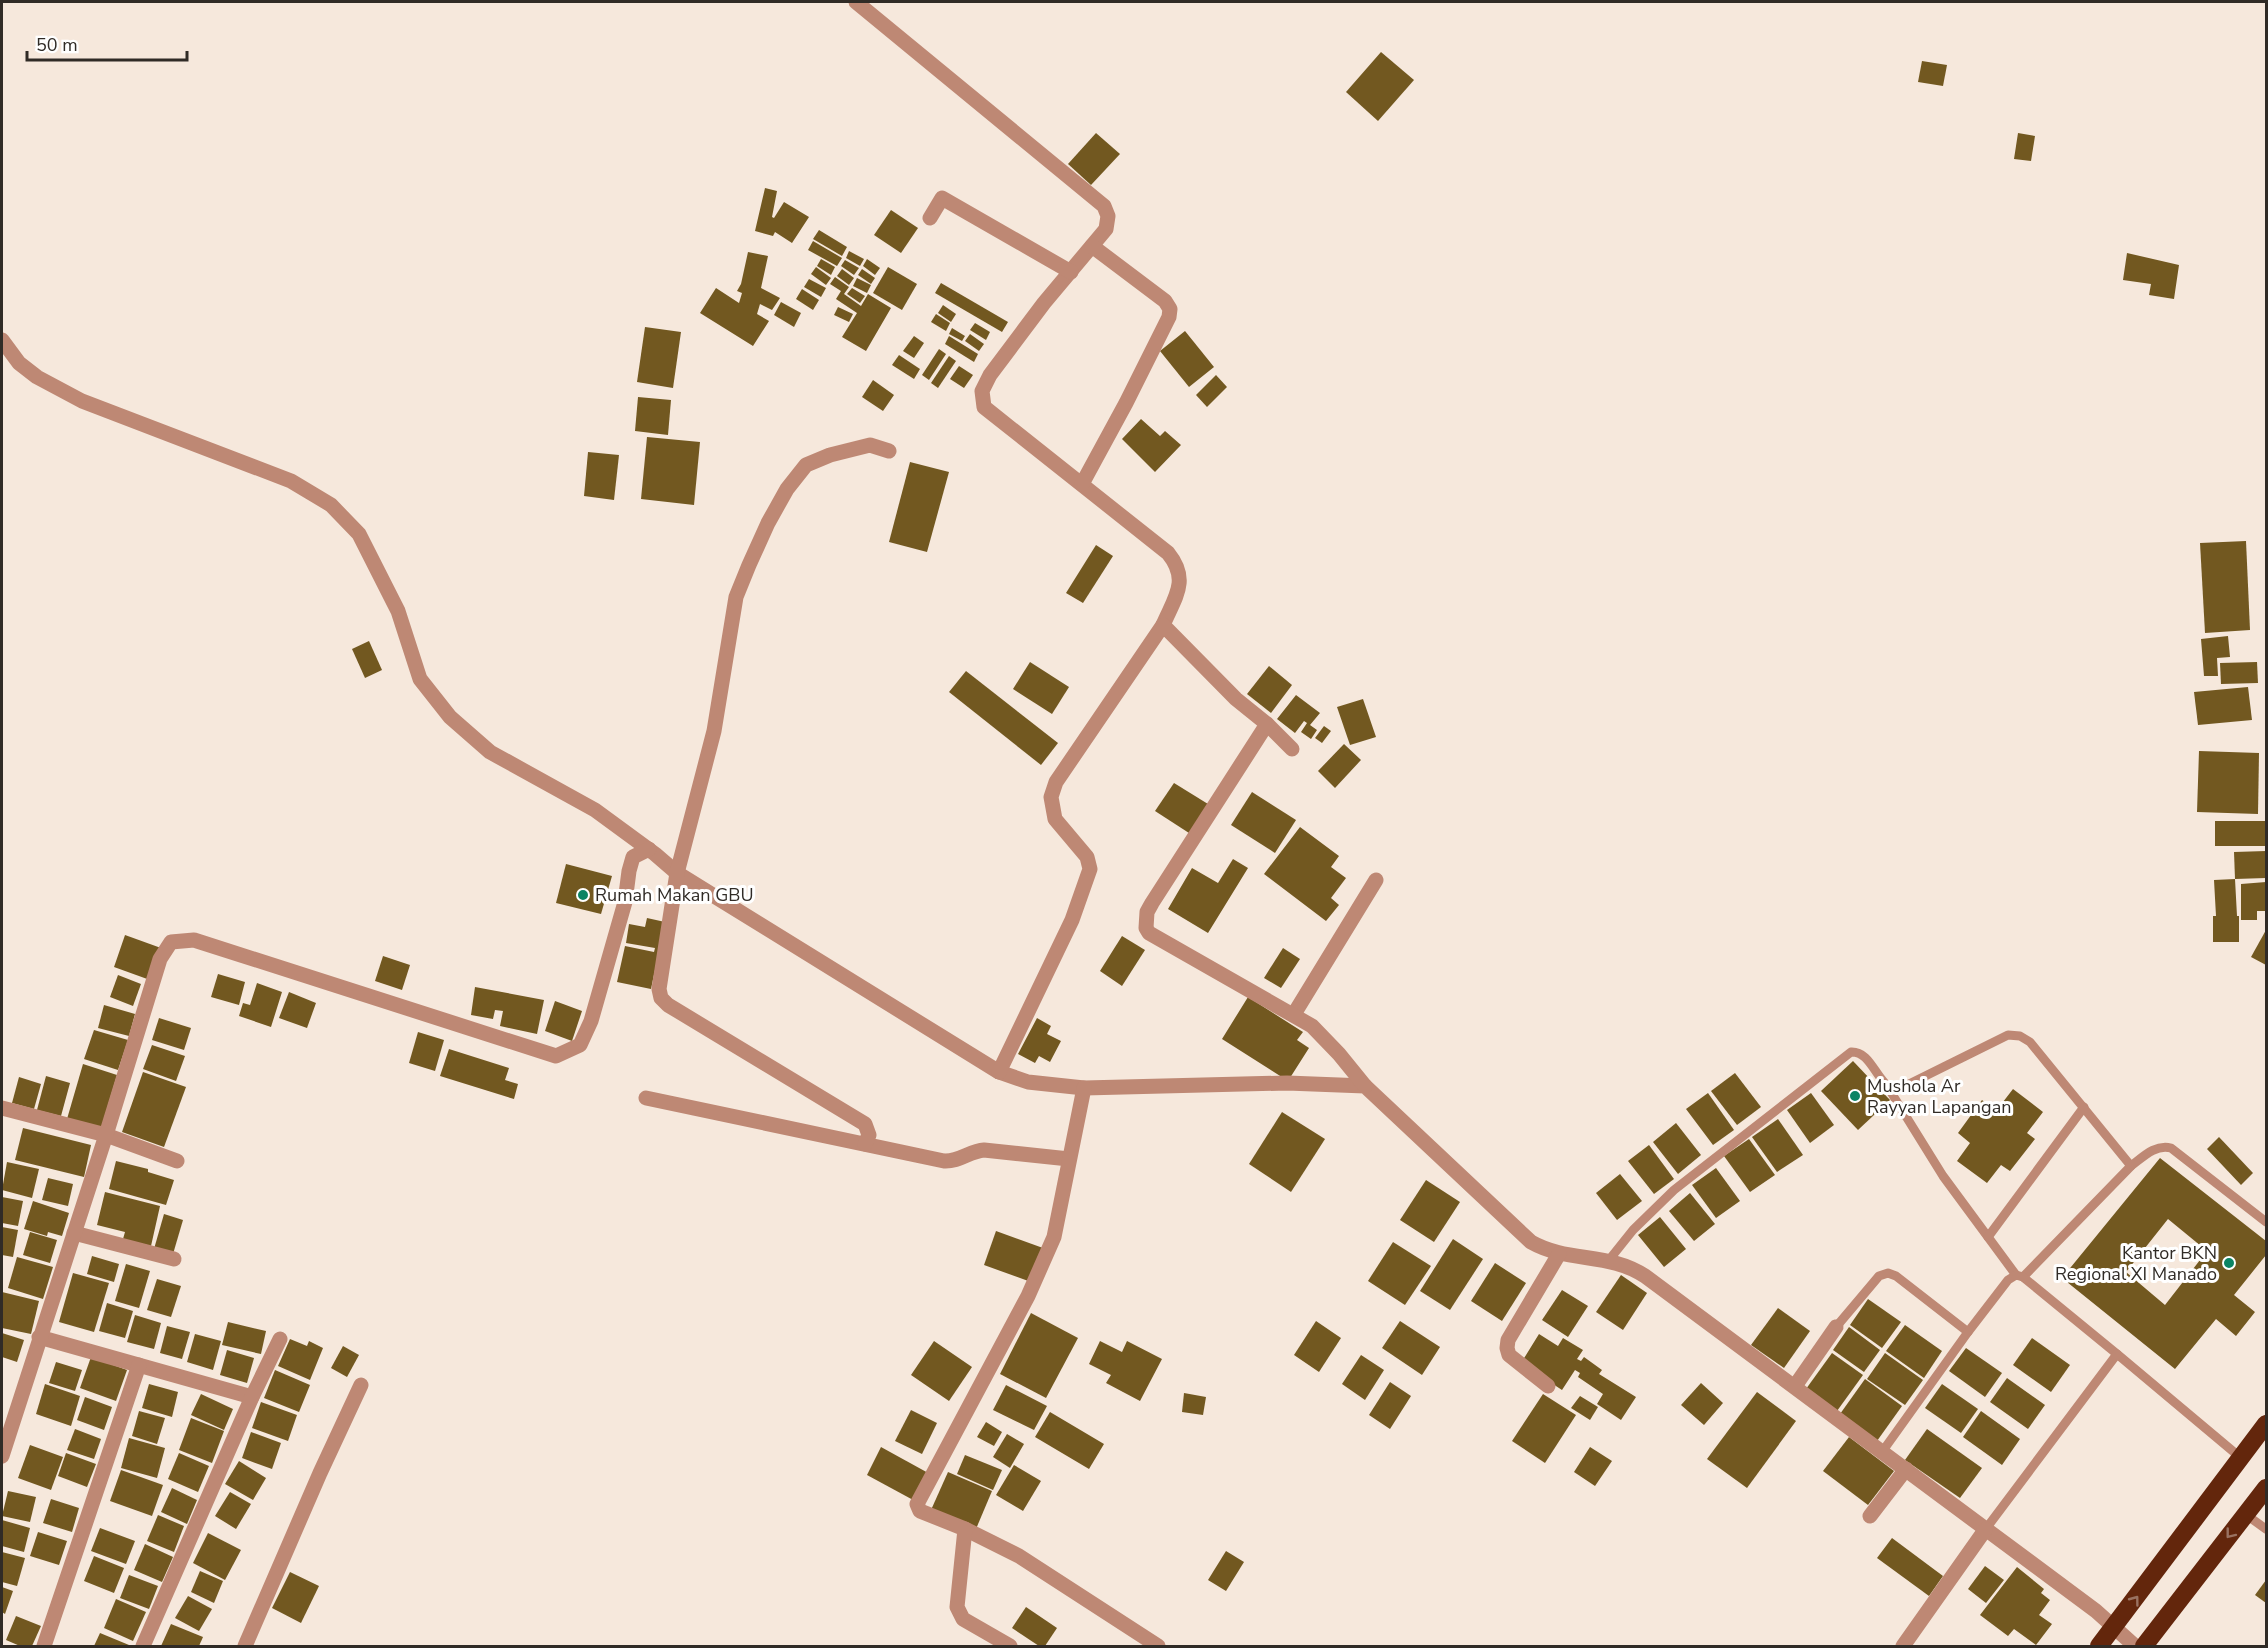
<svg xmlns="http://www.w3.org/2000/svg" width="2268" height="1648" viewBox="0 0 2268 1648" font-family="'Nunito Sans',sans-serif">
<style>
.building{fill:#725820;fill-rule:evenodd}
.lines{fill:none;stroke-linecap:round;stroke-linejoin:round}
.lane{stroke:#be8874;stroke-width:9}
.street{stroke:#be8874;stroke-width:15}
.highway{stroke:#63260c;stroke-width:18}
.oneway{stroke:#9a7261}
.poi-dot{fill:#0b8464;stroke:#fff;stroke-width:2}
.labels{text-anchor:middle;dominant-baseline:central;stroke-width:6;stroke-linejoin:round;paint-order:stroke}
.poi-label{font-size:18px;fill:#302b26;stroke:#fff;text-anchor:start}
</style>
<rect width="100%" height="100%" fill="#f6e8dc"/>
<g class="building">
<polygon points="1381,52 1414,80 1378,121 1346,92"/>
<polygon points="1922,61 1947,65 1943,86 1918,82"/>
<polygon points="1096,133 1120,154 1091,185 1068,164"/>
<polygon points="2018,133 2035,136 2031,161 2014,159"/>
<polygon points="765,188 777,191 772,217 774,218 784,202 809,217 792,243 775,232 773,236 755,231"/>
<polygon points="891,210 918,228 901,253 874,235"/>
<polygon points="819,230 847,247 842,256 813,239"/>
<polygon points="813,241 842,258 837,266 808,250"/>
<polygon points="849,251 864,259 860,266 846,258"/>
<polygon points="748,252 768,256 761,288 780,298 772,310 760,304 757,314 769,321 753,346 700,313 716,288 739,303 742,293 737,291 741,284"/>
<polygon points="2127,253 2179,265 2174,299 2149,295 2151,284 2123,280"/>
<polygon points="821,259 835,267 831,275 817,266"/>
<polygon points="867,259 880,268 875,275 863,266"/>
<polygon points="845,260 859,268 854,275 841,266"/>
<polygon points="816,267 831,278 826,285 811,274"/>
<polygon points="888,267 917,284 902,310 873,293"/>
<polygon points="842,269 854,278 849,285 837,276"/>
<polygon points="862,269 875,278 871,284 858,275"/>
<polygon points="835,277 849,287 844,294 861,306 868,294 891,308 866,351 842,337 857,313 836,299 841,291 830,284"/>
<polygon points="857,278 871,285 867,293 853,286"/>
<polygon points="809,279 826,288 821,297 804,287"/>
<polygon points="941,283 1008,322 1002,332 935,293"/>
<polygon points="852,288 865,296 860,303 847,294"/>
<polygon points="802,289 819,300 813,310 796,299"/>
<polygon points="781,302 801,313 794,327 774,315"/>
<polygon points="943,305 956,314 951,322 938,313"/>
<polygon points="838,307 853,314 849,322 834,315"/>
<polygon points="936,314 950,323 946,331 931,322"/>
<polygon points="975,323 990,332 986,340 970,330"/>
<polygon points="645,327 681,332 673,388 637,382"/>
<polygon points="952,328 965,336 962,341 949,334"/>
<polygon points="1185,331 1214,367 1189,387 1160,351"/>
<polygon points="970,334 984,344 979,351 965,341"/>
<polygon points="914,336 924,343 914,358 903,351"/>
<polygon points="949,336 978,354 974,362 945,344"/>
<polygon points="939,349 946,354 929,380 922,375"/>
<polygon points="899,355 920,369 914,379 892,365"/>
<polygon points="949,356 956,361 938,388 931,383"/>
<polygon points="959,366 973,375 964,388 950,379"/>
<polygon points="1216,375 1227,387 1207,407 1196,395"/>
<polygon points="873,380 894,395 883,411 862,397"/>
<polygon points="638,397 671,400 668,435 635,431"/>
<polygon points="1141,419 1160,436 1165,431 1181,445 1155,472 1122,439"/>
<polygon points="647,437 700,442 694,505 641,499"/>
<polygon points="588,452 619,455 614,500 584,496"/>
<polygon points="910,462 949,472 927,552 889,542"/>
<polygon points="2246,541 2250,630 2205,633 2200,543"/>
<polygon points="1096,545 1113,556 1083,603 1066,593"/>
<polygon points="2228,636 2230,657 2217,658 2218,676 2204,676 2201,639"/>
<polygon points="369,641 382,670 365,678 352,649"/>
<polygon points="1030,662 1069,687 1052,714 1013,689"/>
<polygon points="2257,662 2258,683 2221,684 2220,663"/>
<polygon points="1269,666 1292,685 1271,713 1247,694"/>
<polygon points="966,671 1058,743 1041,765 949,692"/>
<polygon points="2248,687 2252,720 2198,725 2194,692"/>
<polygon points="1296,695 1320,713 1310,725 1317,730 1311,739 1301,732 1307,723 1304,721 1295,733 1277,719"/>
<polygon points="1363,699 1376,737 1350,745 1337,707"/>
<polygon points="1324,726 1331,731 1322,743 1315,738"/>
<polygon points="1344,744 1361,760 1335,788 1318,771"/>
<polygon points="2199,751 2259,753 2258,814 2197,812"/>
<polygon points="1174,783 1208,804 1189,833 1155,811"/>
<polygon points="1252,792 1296,820 1275,853 1231,825"/>
<rect x="2215" y="821" width="51" height="25"/>
<polygon points="1300,827 1339,856 1331,867 1346,878 1331,898 1339,905 1326,921 1264,874"/>
<polygon points="2266,851 2266,878 2235,879 2234,852"/>
<polygon points="1233,859 1248,868 1208,933 1168,909 1192,868 1218,883"/>
<polygon points="566,864 612,876 601,914 556,903"/>
<polygon points="2235,879 2237,916 2239,916 2239,942 2213,942 2213,916 2216,916 2214,880"/>
<polygon points="2266,882 2266,911 2257,911 2257,920 2241,920 2241,884"/>
<polygon points="647,918 665,922 651,989 617,982 625,946 654,952 655,948 626,943 629,924 645,927"/>
<polygon points="2266,930 2266,965 2251,957"/>
<polygon points="125,935 161,948 150,980 114,967"/>
<polygon points="1122,936 1145,950 1122,986 1100,971"/>
<polygon points="1283,948 1300,959 1281,988 1264,978"/>
<polygon points="383,956 410,965 402,990 375,981"/>
<polygon points="218,974 245,982 239,1005 211,997"/>
<polygon points="118,975 141,984 133,1006 110,997"/>
<polygon points="257,983 282,992 271,1027 239,1016 243,1003 250,1005"/>
<polygon points="475,987 544,1000 537,1034 500,1026 503,1011 495,1010 493,1019 471,1015"/>
<polygon points="289,992 316,1003 307,1028 279,1018"/>
<polygon points="1248,997 1303,1032 1297,1040 1309,1048 1288,1081 1222,1039"/>
<polygon points="555,1001 582,1011 572,1041 545,1031"/>
<polygon points="104,1005 135,1014 129,1036 98,1028"/>
<polygon points="159,1018 191,1028 184,1050 152,1040"/>
<polygon points="1037,1018 1051,1026 1047,1034 1061,1041 1050,1062 1039,1056 1035,1063 1018,1054"/>
<polygon points="94,1030 128,1040 118,1070 84,1059"/>
<polygon points="418,1032 444,1040 435,1071 409,1063"/>
<polygon points="152,1045 185,1056 176,1081 143,1069"/>
<polygon points="449,1049 509,1068 505,1080 518,1084 514,1099 440,1076"/>
<polygon points="1853,1061 1890,1100 1858,1130 1821,1091"/>
<polygon points="83,1064 117,1075 101,1129 67,1119"/>
<polygon points="143,1072 186,1087 164,1147 122,1132"/>
<polygon points="1735,1073 1761,1107 1737,1125 1711,1091"/>
<polygon points="46,1076 70,1083 61,1116 37,1110"/>
<polygon points="19,1077 41,1084 34,1109 12,1103"/>
<polygon points="2013,1089 2043,1112 2027,1133 2035,1139 2010,1171 2001,1165 1987,1183 1957,1161 1970,1143 1958,1133 1982,1100 1996,1111"/>
<polygon points="1708,1093 1734,1130 1713,1145 1686,1109"/>
<polygon points="1811,1093 1834,1125 1810,1143 1787,1110"/>
<polygon points="1282,1112 1325,1139 1291,1192 1249,1164"/>
<polygon points="1778,1119 1803,1155 1777,1172 1752,1137"/>
<polygon points="1676,1123 1701,1155 1678,1174 1653,1142"/>
<polygon points="23,1128 91,1145 84,1177 15,1160"/>
<polygon points="2219,1137 2253,1173 2241,1185 2207,1149"/>
<polygon points="1749,1139 1775,1175 1750,1192 1724,1156"/>
<polygon points="1649,1145 1674,1179 1654,1194 1628,1161"/>
<path d="M2160,1158L2266,1241V1255L2234,1295L2255,1312L2236,1336L2216,1319L2175,1369L2062,1278ZM2168,1219L2207,1251L2165,1305L2126,1272Z"/>
<polygon points="116,1161 148,1169 148,1172 174,1180 166,1205 109,1189"/>
<polygon points="7,1162 39,1169 32,1198 2,1190"/>
<polygon points="1716,1168 1740,1201 1716,1218 1692,1185"/>
<polygon points="1620,1174 1642,1201 1617,1220 1596,1193"/>
<polygon points="48,1178 73,1184 68,1206 42,1200"/>
<polygon points="1426,1180 1460,1202 1434,1242 1400,1220"/>
<polygon points="105,1192 160,1206 151,1246 123,1239 125,1232 97,1225"/>
<polygon points="1690,1193 1715,1224 1694,1241 1669,1211"/>
<polygon points="2,1197 23,1201 18,1226 2,1223"/>
<polygon points="33,1201 69,1213 62,1236 48,1232 47,1236 24,1229"/>
<polygon points="164,1214 183,1220 173,1254 154,1249"/>
<polygon points="1660,1217 1686,1249 1664,1267 1638,1235"/>
<polygon points="2,1227 18,1230 13,1257 2,1255"/>
<polygon points="996,1231 1043,1248 1031,1282 984,1265"/>
<polygon points="30,1232 57,1240 50,1263 23,1255"/>
<polygon points="1453,1239 1483,1259 1450,1310 1420,1291"/>
<polygon points="1393,1242 1431,1266 1405,1305 1368,1281"/>
<polygon points="92,1256 119,1264 114,1282 87,1274"/>
<polygon points="17,1257 53,1267 43,1299 8,1288"/>
<polygon points="1495,1263 1526,1283 1502,1321 1471,1301"/>
<polygon points="126,1264 150,1271 139,1308 115,1301"/>
<polygon points="73,1273 109,1283 94,1332 59,1322"/>
<polygon points="1621,1275 1647,1293 1623,1330 1596,1312"/>
<polygon points="157,1279 181,1286 171,1317 147,1310"/>
<polygon points="1562,1290 1588,1306 1568,1337 1542,1320"/>
<polygon points="2,1292 39,1301 31,1334 2,1328"/>
<polygon points="1868,1299 1901,1322 1882,1348 1850,1325"/>
<polygon points="107,1303 133,1311 125,1338 99,1331"/>
<polygon points="1778,1308 1810,1331 1784,1368 1751,1345"/>
<polygon points="1031,1313 1078,1338 1046,1398 1000,1374"/>
<polygon points="135,1315 161,1323 154,1349 127,1342"/>
<polygon points="1316,1321 1341,1338 1319,1372 1294,1355"/>
<polygon points="1400,1321 1440,1347 1422,1375 1382,1348"/>
<polygon points="228,1322 266,1331 261,1354 222,1345"/>
<polygon points="1905,1325 1942,1351 1924,1378 1886,1351"/>
<polygon points="167,1326 190,1332 182,1359 160,1353"/>
<polygon points="1849,1327 1880,1350 1864,1372 1833,1350"/>
<polygon points="2,1333 24,1340 17,1362 2,1357"/>
<polygon points="195,1334 221,1341 213,1370 187,1362"/>
<polygon points="1539,1334 1558,1346 1563,1338 1583,1350 1577,1359 1581,1361 1584,1357 1602,1370 1599,1374 1636,1397 1621,1420 1597,1404 1603,1394 1578,1377 1580,1373 1575,1370 1562,1390 1521,1363"/>
<polygon points="2032,1338 2070,1365 2051,1392 2013,1365"/>
<polygon points="290,1339 307,1346 309,1341 323,1348 310,1380 278,1366"/>
<polygon points="934,1341 972,1367 949,1401 911,1375"/>
<polygon points="1100,1341 1122,1352 1127,1341 1162,1359 1140,1401 1106,1383 1111,1375 1089,1364"/>
<polygon points="343,1346 359,1355 347,1377 331,1368"/>
<polygon points="1966,1348 2002,1373 1985,1397 1949,1371"/>
<polygon points="227,1350 254,1358 247,1383 220,1375"/>
<polygon points="1832,1353 1863,1375 1837,1411 1806,1389"/>
<polygon points="1885,1353 1923,1380 1905,1405 1867,1379"/>
<polygon points="1361,1355 1384,1370 1365,1400 1342,1384"/>
<polygon points="91,1357 127,1370 116,1401 80,1388"/>
<polygon points="56,1362 82,1370 75,1391 49,1383"/>
<polygon points="275,1370 310,1385 299,1412 264,1398"/>
<polygon points="2007,1378 2045,1405 2028,1429 1990,1402"/>
<polygon points="1865,1379 1902,1406 1877,1441 1840,1414"/>
<polygon points="1390,1382 1411,1396 1390,1429 1369,1415"/>
<polygon points="1701,1383 1723,1403 1704,1425 1681,1405"/>
<polygon points="45,1384 80,1396 71,1426 36,1414"/>
<polygon points="149,1384 178,1392 172,1417 142,1408"/>
<polygon points="1942,1384 1978,1409 1961,1433 1925,1408"/>
<polygon points="1006,1385 1047,1406 1034,1430 993,1410"/>
<polygon points="1757,1392 1796,1421 1747,1488 1707,1459"/>
<polygon points="1184,1393 1206,1397 1203,1415 1182,1412"/>
<polygon points="201,1394 233,1409 224,1430 191,1415"/>
<polygon points="1543,1394 1576,1415 1545,1463 1512,1441"/>
<polygon points="1580,1396 1598,1407 1590,1420 1571,1408"/>
<polygon points="85,1397 112,1407 104,1430 77,1420"/>
<polygon points="261,1402 297,1415 288,1441 252,1428"/>
<polygon points="911,1410 937,1423 922,1454 895,1441"/>
<polygon points="139,1411 165,1418 157,1444 132,1436"/>
<polygon points="1981,1411 2020,1439 2002,1465 1963,1437"/>
<polygon points="1050,1412 1104,1444 1089,1469 1035,1437"/>
<polygon points="191,1418 224,1431 212,1463 179,1450"/>
<polygon points="986,1422 1002,1432 994,1446 977,1437"/>
<polygon points="75,1429 101,1439 94,1459 67,1450"/>
<polygon points="1927,1429 1982,1468 1960,1498 1905,1460"/>
<polygon points="251,1432 281,1443 272,1469 242,1458"/>
<polygon points="1007,1434 1024,1444 1010,1468 993,1457"/>
<polygon points="1849,1437 1894,1471 1868,1505 1823,1471"/>
<polygon points="129,1438 165,1448 157,1478 121,1468"/>
<polygon points="30,1445 63,1457 51,1490 18,1478"/>
<polygon points="881,1447 930,1474 915,1501 867,1475"/>
<polygon points="1590,1447 1612,1461 1595,1486 1574,1472"/>
<polygon points="66,1453 96,1464 87,1487 58,1476"/>
<polygon points="179,1453 209,1466 198,1492 168,1479"/>
<polygon points="965,1455 1002,1470 993,1490 957,1474"/>
<polygon points="239,1461 266,1478 253,1500 225,1484"/>
<polygon points="1014,1465 1041,1481 1023,1511 996,1495"/>
<polygon points="121,1470 163,1485 152,1516 110,1501"/>
<polygon points="948,1472 992,1491 976,1529 931,1510"/>
<polygon points="172,1488 197,1500 187,1524 161,1512"/>
<polygon points="8,1491 36,1497 30,1522 2,1516"/>
<polygon points="230,1492 251,1504 236,1529 215,1516"/>
<polygon points="51,1499 79,1508 72,1532 43,1523"/>
<polygon points="158,1515 184,1526 174,1552 147,1541"/>
<polygon points="2,1520 30,1528 24,1552 2,1546"/>
<polygon points="100,1528 135,1541 126,1564 91,1551"/>
<polygon points="38,1532 67,1541 59,1565 30,1556"/>
<polygon points="208,1533 241,1550 225,1580 193,1563"/>
<polygon points="1892,1538 1943,1576 1929,1596 1877,1558"/>
<polygon points="145,1544 173,1557 162,1582 134,1570"/>
<polygon points="1226,1551 1244,1562 1226,1591 1208,1580"/>
<polygon points="2,1552 25,1558 17,1586 2,1582"/>
<polygon points="94,1556 124,1568 114,1593 84,1581"/>
<polygon points="1985,1566 2004,1580 1986,1603 1968,1589"/>
<polygon points="2017,1567 2044,1589 2041,1593 2050,1600 2039,1615 2052,1624 2036,1645 2014,1629 2008,1636 1980,1615"/>
<polygon points="200,1571 223,1581 214,1603 191,1592"/>
<polygon points="290,1572 319,1586 301,1623 272,1608"/>
<polygon points="129,1575 158,1586 149,1609 120,1598"/>
<polygon points="2266,1580 2266,1603 2255,1595"/>
<polygon points="2,1587 13,1591 5,1614 2,1612"/>
<polygon points="188,1596 212,1609 199,1631 175,1618"/>
<polygon points="116,1599 146,1612 133,1641 104,1628"/>
<polygon points="1026,1607 1057,1628 1045,1646 1039,1646 1012,1628"/>
<polygon points="16,1616 41,1626 32,1646 20,1646 6,1640"/>
<polygon points="171,1624 203,1637 199,1646 161,1646"/>
<polygon points="100,1633 129,1645 129,1646 94,1646"/>
</g>
<g class="lines">
<g class="lane">
<polyline points="1889,1089 1943,1176 2016,1275"/>
<polyline points="1988,1237 2084,1107"/>
<path d="M1609,1260L1633,1230L1674,1190L1851,1052C1873,1051 1876,1086 1897,1090L2008,1035L2020,1036L2030,1042L2131,1166"/>
<path d="M2023,1277L2131,1166C2143,1157 2155,1144 2171,1148L2266,1222"/>
<polyline points="1836,1327 1879,1276 1888,1273 1896,1276 1968,1332"/>
<polyline points="1882,1452 1968,1332 2008,1280 2016,1275 2023,1277 2117,1354"/>
<polyline points="2245,1514 2266,1529"/>
<polyline points="1985,1530 2117,1354 2241,1458"/>
</g>
<g class="street">
<path d="M856,2L1104,206L1108,216L1106,229L1044,303L990,375L982,391L984,407L1168,553C1190,580 1175,597 1163,625"/>
<polyline points="930,218 942,198 1071,272"/>
<path d="M2,340L19,363L37,377L82,401L291,481L331,505L359,534L398,611L420,679L450,717L490,752L595,810L655,854L677,873L999,1072L1028,1082L1084,1088L1287,1083L1365,1086L1531,1242C1568,1263 1609,1252 1645,1276L2096,1611L2135,1646"/>
<polyline points="1082,484 1126,403 1169,317 1170,309 1165,301 1092,246"/>
<polyline points="1267,724 1292,749"/>
<polyline points="1294,1014 1376,880"/>
<polyline points="999,1072 1072,920 1090,869 1087,857 1055,819 1051,797 1056,782 1163,625 1236,699 1267,724 1152,903 1147,912 1146,928 1149,933 1312,1026 1339,1054 1365,1086"/>
<path d="M646,1098L944,1161C959,1162 970,1151 984,1150L1069,1159"/>
<polyline points="2,1108 106,1135 177,1161"/>
<polyline points="865,1144 869,1135 865,1124 668,1005 661,998 659,989 677,873 714,731 736,597 749,565 768,523 787,489 806,465 830,455 870,445 889,451"/>
<polyline points="74,1233 174,1259"/>
<polyline points="39,1337 252,1397"/>
<polyline points="1548,1386 1509,1355 1507,1348 1508,1340 1559,1254"/>
<polyline points="1795,1386 1836,1327"/>
<polyline points="2,1456 106,1135 160,959 171,942 194,940 556,1056 580,1045 591,1021 625,902 629,871 633,857 649,849"/>
<polyline points="1870,1516 1906,1469"/>
<polyline points="965,1529 1019,1556 1158,1646"/>
<polyline points="44,1646 139,1365"/>
<polyline points="143,1646 252,1397 280,1339"/>
<polyline points="245,1646 320,1473 361,1385"/>
<polyline points="1010,1646 963,1619 957,1607 965,1529 920,1511 917,1504 1028,1296 1054,1237 1084,1088"/>
<polyline points="1903,1646 1985,1530"/>
</g>
<g class="highway">
<polyline points="2099,1646 2266,1424"/>
<polyline points="2144,1646 2266,1488"/>
</g>
</g>
<defs><path id="oneway-chevron" d="M-2-3.5L2.5 0L-2 3.5" fill="none" stroke-width="1.6" stroke-linecap="round" stroke-linejoin="round" transform="scale(1.5)"/></defs>
<g class="oneway">
<use href="#oneway-chevron" transform="translate(2230 1534) rotate(128)"/>
<use href="#oneway-chevron" transform="translate(2135 1600) rotate(-53)"/>
</g>
<g class="poi-dot">
<circle cx="583" cy="895" r="6"/>
<circle cx="1855" cy="1096" r="6"/>
<circle cx="2229" cy="1263" r="6"/>
</g>
<g class="labels">
<g class="poi-label">
<text x="595" y="895">Rumah Makan GBU</text>
<text x="1867" y="1086">Mushola Ar<tspan x="1867" dy="21">Rayyan Lapangan</tspan></text>
<text x="2217" y="1253" text-anchor="end">Kantor BKN<tspan x="2217" dy="21">Regional XI Manado</tspan></text>
</g>
</g>
<rect width="2268" height="1648" fill="none" stroke="#302b26" stroke-width="6"/>
<path d="M27 51v9h160v-9" fill="none" stroke="#302b26" stroke-width="3"/>
<text x="36" y="51" font-size="18" fill="#302b26" stroke="#ffffff" stroke-width="4.5" paint-order="stroke">50 m</text>
</svg>
